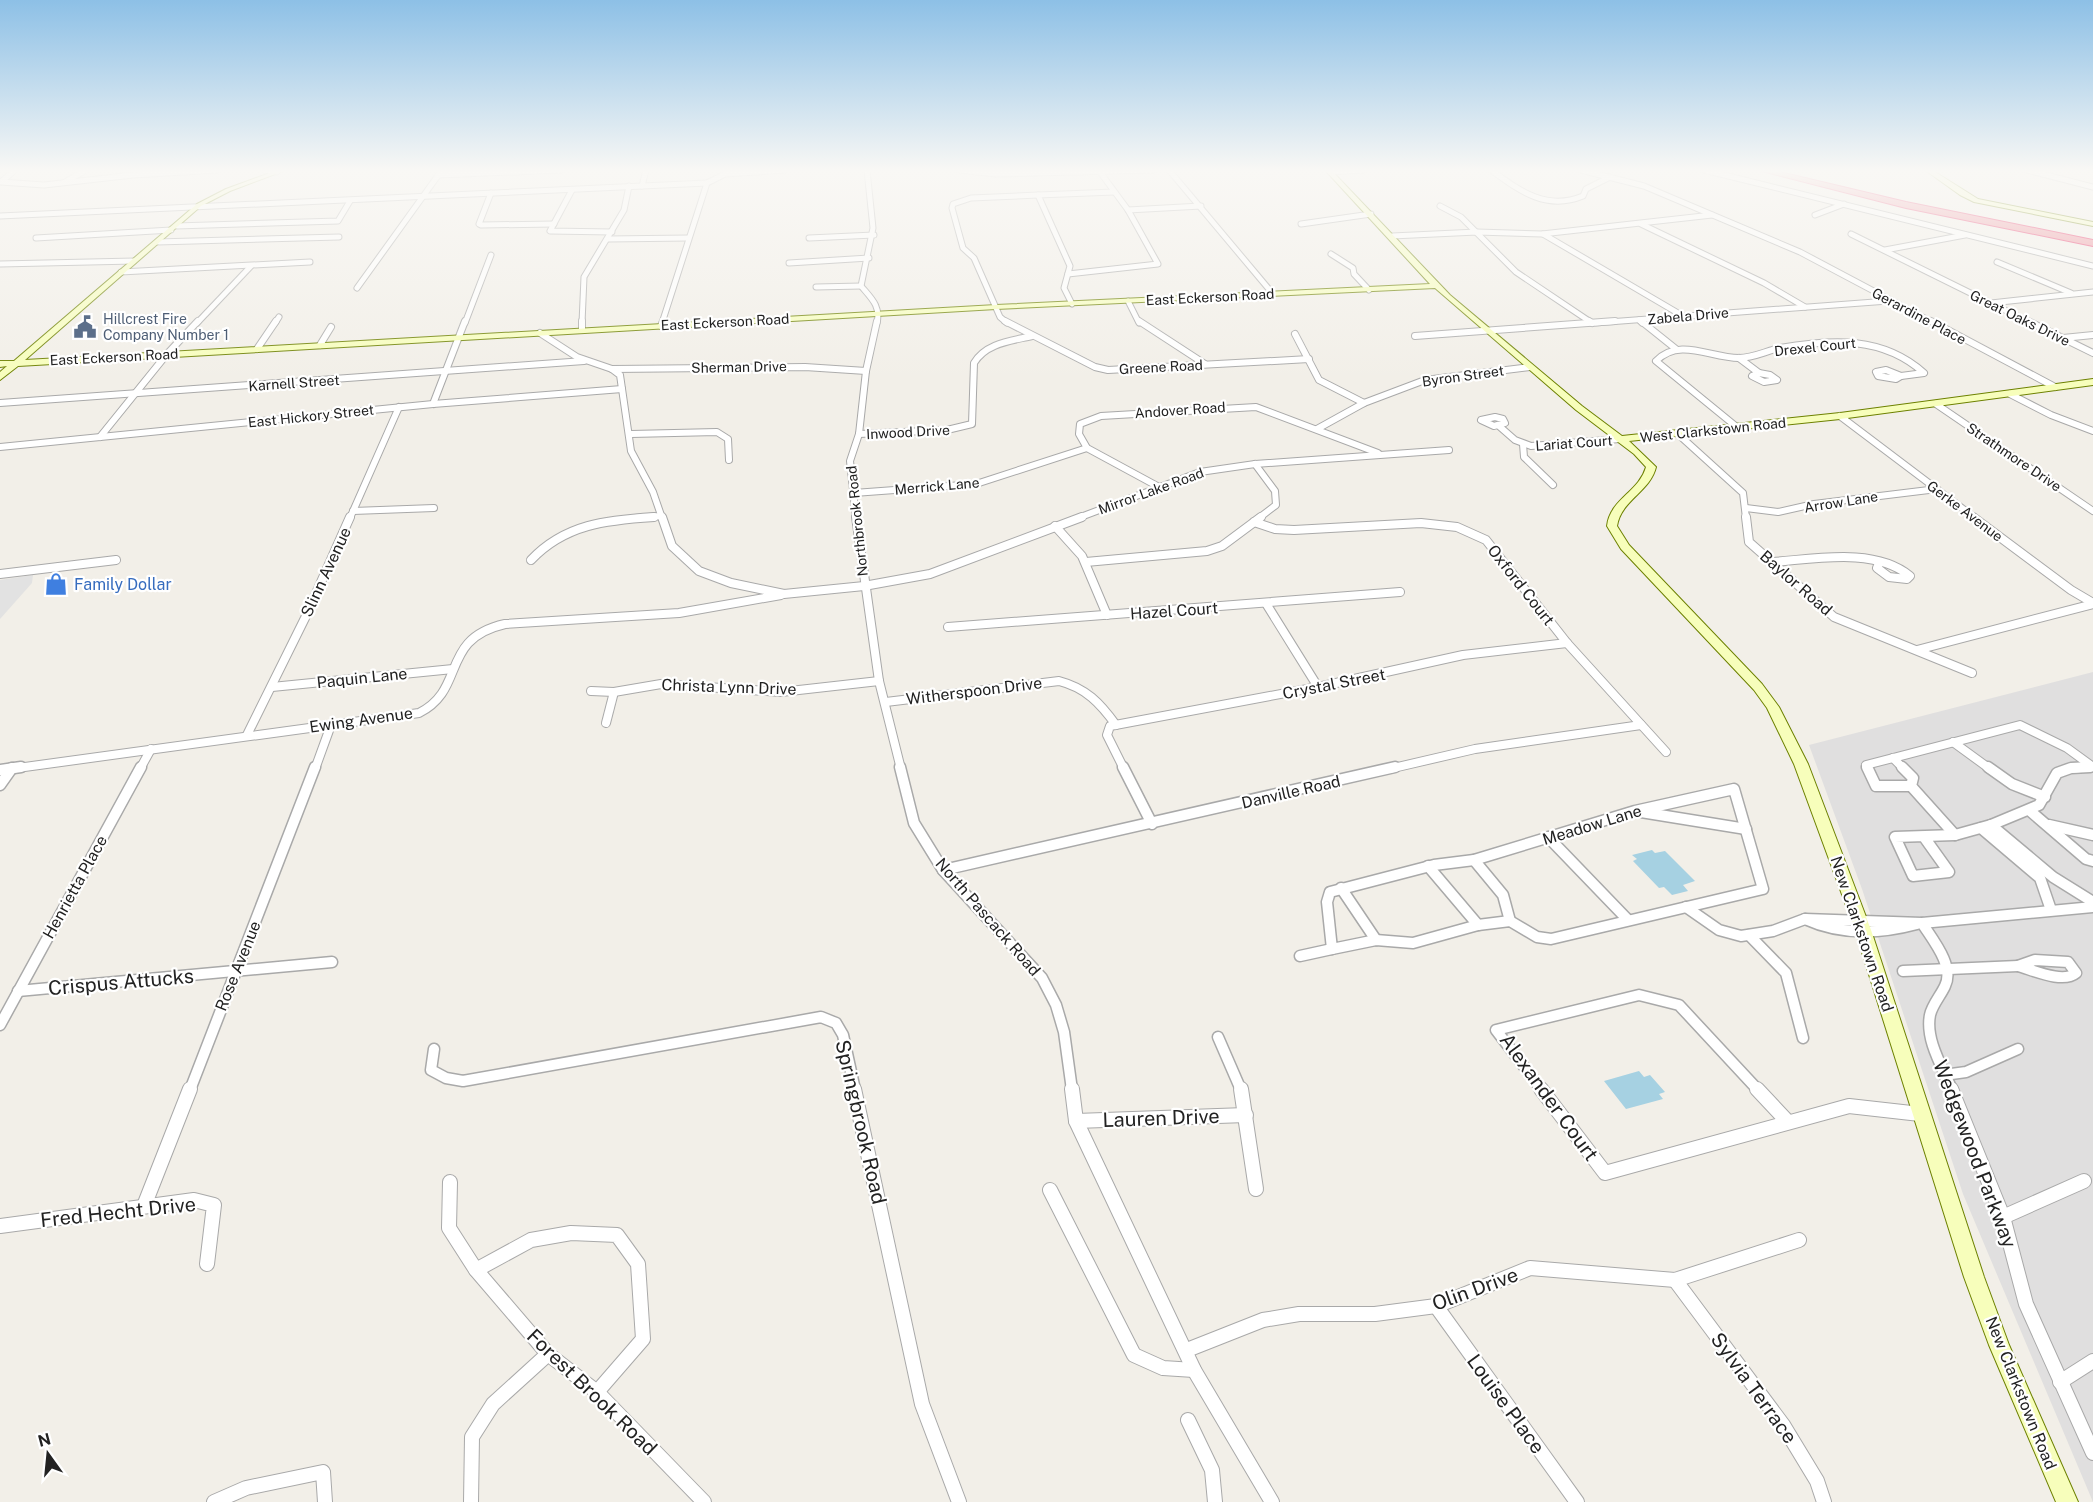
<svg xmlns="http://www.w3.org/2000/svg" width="2093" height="1502" viewBox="0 0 2093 1502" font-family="'Public Sans',sans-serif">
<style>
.residential{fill:#e0dfdf}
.parking{fill:#e2e2e2}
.water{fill:#a6d1e2}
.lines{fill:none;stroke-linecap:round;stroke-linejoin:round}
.street-far4-casing{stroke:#a9a9a9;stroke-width:7}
.street-far3-casing{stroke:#a9a9a9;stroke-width:8}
.street-far2-casing{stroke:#a9a9a9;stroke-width:10}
.street-far1-casing{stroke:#a9a9a9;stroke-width:13}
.street-casing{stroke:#a9a9a9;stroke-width:16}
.secondary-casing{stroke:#6d8100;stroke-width:2}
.highway-casing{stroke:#e71f59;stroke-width:2}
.street-far4{stroke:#fff;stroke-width:5}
.street-far3{stroke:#fff;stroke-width:6}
.street-far2{stroke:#fff;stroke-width:8}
.street-far1{stroke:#fff;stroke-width:10}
.street{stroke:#fff;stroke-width:14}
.secondary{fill:#f7febb;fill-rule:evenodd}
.highway{fill:#ed8c99;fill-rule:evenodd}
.labels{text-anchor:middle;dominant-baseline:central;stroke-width:4.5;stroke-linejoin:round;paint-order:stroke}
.far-street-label{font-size:14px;fill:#222;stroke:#fff}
.far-service-label{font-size:14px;fill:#4e5e75;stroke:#fff;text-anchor:start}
.street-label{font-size:16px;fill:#222;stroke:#fff}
.shop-label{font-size:16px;fill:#366cbe;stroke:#fff;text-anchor:start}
.near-street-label{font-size:20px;fill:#222;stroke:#fff}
</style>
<rect width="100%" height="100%" fill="#f2efe8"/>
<polygon class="residential" points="2093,672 2093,1502 1963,1194 1862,889 1809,745"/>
<polygon class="parking" points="33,575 32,583 0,619 0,580"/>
<g class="water">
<polygon points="1652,850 1655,853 1665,851 1695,881 1683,885 1688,891 1672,895 1664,887 1659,888 1633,861 1637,859 1632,855"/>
<polygon points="1639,1071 1644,1077 1650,1075 1665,1092 1659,1094 1663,1099 1626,1109 1604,1081"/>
</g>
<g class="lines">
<g class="street-far4-casing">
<g id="street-far4">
<polyline points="15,170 1,182 44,185 133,175 218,170"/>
<polyline points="264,170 277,172"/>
<path d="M867,170L873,228L861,286C871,298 881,306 877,323"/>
<polyline points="959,170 996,174 1154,170"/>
<polyline points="1169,170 1273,294"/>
<path d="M1491,170C1520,191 1546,211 1583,196L1586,189L1610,177"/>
<polyline points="1581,170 1644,186 1800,252 1934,323"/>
<polyline points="1704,170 2093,266"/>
<polyline points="2027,170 2093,187"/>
<polyline points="1330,172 1364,170"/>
<polyline points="438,175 561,170"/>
<polyline points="65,182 86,170"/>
<polyline points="642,186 646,170"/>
<polyline points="572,190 550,231 612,232"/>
<polyline points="491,193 479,224 481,225 554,224"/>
<polyline points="1440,206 1461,217 1516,272 1592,323"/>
<polyline points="1128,210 1201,206"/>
<polyline points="1815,215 1844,204"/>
<polyline points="0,216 707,183"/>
<polyline points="1301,224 1371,214"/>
<polyline points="1641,224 1764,283 1805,307"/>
<polyline points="176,226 338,221 350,201"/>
<polyline points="1543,234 1683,316"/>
<polyline points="1851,234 2031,323"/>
<polyline points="1392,236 1477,232 1542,234 1712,215"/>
<polyline points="36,238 171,230"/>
<polyline points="809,238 874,235"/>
<polyline points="608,239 688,238"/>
<polyline points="157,242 339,237"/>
<polyline points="1885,250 1965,235"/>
<polyline points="1331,254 1353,268 1354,274 1369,290"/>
<polyline points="1997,262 2071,293"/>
<polyline points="789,263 869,258"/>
<polyline points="0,264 134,261"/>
<polyline points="121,272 310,262"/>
<polyline points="1068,274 1158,264 1128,210 1100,172"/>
<polyline points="816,287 861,286"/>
<polyline points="357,288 442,170"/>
<polyline points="1128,301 1139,323"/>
<polyline points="1991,303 2093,292"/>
<polyline points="1072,304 1064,288 1070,266 1038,195 1114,192"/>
<polyline points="1639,320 1642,323"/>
<polyline points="197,323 251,266"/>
<polyline points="275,323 279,317"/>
<polyline points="465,323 491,255"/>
<polyline points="582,323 584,277 624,210 629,186"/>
<polyline points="662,323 707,183 725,174 785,170"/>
<polyline points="1007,323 1000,317 974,258 963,248 952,208 953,204 971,198 1038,195"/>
<polyline points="1595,323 1888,301"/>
</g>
</g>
<g class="street-far3-casing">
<g id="street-far3">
<polyline points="1005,321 1095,367 1108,370 1309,359"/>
<polyline points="1139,321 1205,364"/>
<polyline points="1589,321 1592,323"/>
<polyline points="1641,321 1676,349"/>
<polyline points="1931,321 2055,387"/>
<polyline points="2028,321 2093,353"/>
<polyline points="661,326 663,321"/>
<polyline points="582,330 582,321"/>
<polyline points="540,333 577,357 612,369 620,375 631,451 653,492 662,518"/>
<polyline points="1295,334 1319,380 1364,403"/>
<polyline points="1415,336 1615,321"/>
<polyline points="2063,338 2093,335"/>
<polyline points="320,345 331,327"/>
<polyline points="257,349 276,321"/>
<polyline points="1739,358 1759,373"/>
<polyline points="612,369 805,367 866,371"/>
<polygon points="1886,370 1901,376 1896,379 1878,376 1876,372"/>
<polygon points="1759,373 1770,375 1777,380 1764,382 1752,376"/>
<polyline points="2010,394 2051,415 2093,431"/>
<polyline points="0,403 584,361"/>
<polyline points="433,404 465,321"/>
<polyline points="1936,404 2093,511"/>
<polyline points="1840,416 1975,518"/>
<polygon points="1495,417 1503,419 1505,423 1494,426 1481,420"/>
<polyline points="1499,426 1515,440 1531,446 1620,439"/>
<path d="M1738,428L1656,361C1680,337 1710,358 1739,358C1753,358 1766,351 1780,348C1832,339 1883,336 1924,373L1901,376"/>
<polyline points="1317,429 1364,403 1425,380 1530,367"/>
<polyline points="631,434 717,432 728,439 729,460"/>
<path d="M859,434L947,430L972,424L974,363C986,343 1011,341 1032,336"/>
<polyline points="1679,435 1743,493 1746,518"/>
<polyline points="100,437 167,354 198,321"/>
<polyline points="1523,444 1524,457 1553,485"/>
<polyline points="0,447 433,404 622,389"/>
<polyline points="1255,464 1275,491 1276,505 1259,518"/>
<polyline points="1159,487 1087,448 1079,434 1080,424 1101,416 1256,407 1378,453"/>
<polyline points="854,493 976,484 1087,448"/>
<polyline points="1746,508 1778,512 1814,504 1937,489"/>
<polyline points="353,511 434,508"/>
<polyline points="350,518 399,407"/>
<polyline points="635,518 661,516"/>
<polyline points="856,518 850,461 859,434 866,371 877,321"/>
<polyline points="1078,518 1200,472 1255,464 1449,450"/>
</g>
</g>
<g class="street-far2-casing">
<g id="street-far2">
<polyline points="662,517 672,546 699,571 731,583 784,594 864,586 930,574 1082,517"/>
<polyline points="856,517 879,681 901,769"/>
<polyline points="1746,517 1749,542 1834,617 1972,673"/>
<polyline points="1973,517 2071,590 2093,603"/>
<polyline points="1254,522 1275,529 1294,530 1421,523 1457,527 1486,540 1567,643 1666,752"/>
<polyline points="1055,526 1082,556 1107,615"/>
<path d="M531,560C565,524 607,520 654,517"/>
<polyline points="1086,562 1207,551 1222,546 1261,517"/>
<path d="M1773,562C1815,559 1875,547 1910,576L1907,579L1889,577L1877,568L1879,563"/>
<polyline points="0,574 116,560"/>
<polyline points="1267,605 1318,687"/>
<polyline points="948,627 1400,592"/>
<polyline points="1917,650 2093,604"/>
<polyline points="272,687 453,669"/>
<polyline points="591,691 614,692 661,684 781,692 879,681"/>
<path d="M886,702L1059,681C1086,688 1100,703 1116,725"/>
<polyline points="606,723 614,692"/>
<polyline points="247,735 305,618 350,517"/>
<polyline points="1953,742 1990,769"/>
<polyline points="1893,758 1904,769"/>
<path d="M10,769L419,713C467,689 439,639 505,624L679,613L781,595"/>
<polyline points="140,769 151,749"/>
<polyline points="315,769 331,725"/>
<polyline points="1124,769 1107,735 1110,726 1318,687 1463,655 1567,643"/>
<polyline points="1389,769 1475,749 1641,725"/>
<polyline points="1868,769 1866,765 2020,725 2067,748 2093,767"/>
<polyline points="2069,769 2093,767"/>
</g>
</g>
<g class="street-far1-casing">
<g id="street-far1">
<polyline points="900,767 914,823 943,870 1042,978 1056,1005 1064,1032 1072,1090"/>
<polyline points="1123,767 1152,824"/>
<polyline points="1867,767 1876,786 1911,786"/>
<polyline points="1902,767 1913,778 1911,786 1955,835"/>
<polyline points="1988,767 2012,784 2045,797"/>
<polyline points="0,770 21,767"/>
<polyline points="0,785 12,768"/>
<polygon points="1734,789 1763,889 1551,939 1537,937 1510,921 1478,925 1413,943 1376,940 1332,949 1327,902 1330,892 1434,865 1474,860 1635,811"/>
<polyline points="2029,810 2086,859 2093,861"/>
<polyline points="1641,812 1746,829"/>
<polyline points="1991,825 2053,877 2093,902"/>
<polyline points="2049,825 2093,835"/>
<polyline points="1981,828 2040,878 2051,910"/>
<polyline points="1548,837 1628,920"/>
<polyline points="1924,837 1949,872 1913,876 1895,837 1955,835 1991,825 2039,805 2057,773 2071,768 2090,767"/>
<polyline points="1474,860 1503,895 1510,921"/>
<polyline points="1428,866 1478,925"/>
<polyline points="943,870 1395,767"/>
<polyline points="1341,888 1376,940"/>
<polyline points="1686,907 1719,930 1741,936 1773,931 1805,919 1922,923 2093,907"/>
<path d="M1805,919C1840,935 1880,934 1917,924"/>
<path d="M1922,923C1932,939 1955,966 1945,986C1941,995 1932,1005 1930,1015C1925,1040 1943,1068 1952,1090"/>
<polyline points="1749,935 1786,973 1803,1038"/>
<polyline points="1300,956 1332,949"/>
<path d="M2035,960L2068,962L2076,973C2063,984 2033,970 2018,966Z"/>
<polyline points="1903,971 2018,966"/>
<polyline points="18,991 332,962"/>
<polyline points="0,1025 141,767"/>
<polyline points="1218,1037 1241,1090"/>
<polyline points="434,1049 431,1070 446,1078 463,1081 821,1017 836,1023 843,1035 855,1090"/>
<polyline points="1944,1075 1966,1072 2018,1049"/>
<polyline points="190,1090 315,767"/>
<polyline points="1542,1090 1496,1030 1639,995 1679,1005 1758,1090"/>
</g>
</g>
<g class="street-casing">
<g id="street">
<polyline points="854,1089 922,1404 959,1502"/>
<polyline points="1072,1089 1076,1121 1194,1370 1272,1502"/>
<polyline points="1241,1089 1256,1189"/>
<polyline points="1541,1089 1605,1173 1849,1106 1920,1114"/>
<polyline points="1757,1089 1787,1121"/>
<polyline points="1951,1089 2003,1217 2026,1304 2093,1453"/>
<polyline points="1076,1121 1246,1115"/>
<polyline points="450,1182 449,1228 476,1270 548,1354 597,1392 704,1502"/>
<polyline points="1050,1190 1134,1355 1163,1368 1194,1370"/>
<polyline points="144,1206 190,1089"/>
<polyline points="2003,1217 2084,1181"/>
<polyline points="0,1226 194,1200 214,1205 207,1264"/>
<polyline points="476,1270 531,1240 571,1233 617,1235 638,1264 643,1339 597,1392"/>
<polyline points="1675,1280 1783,1425 1817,1481 1824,1502"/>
<polyline points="1436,1306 1577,1502"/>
<polyline points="1187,1350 1263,1320 1299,1314 1375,1314 1436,1306 1530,1268 1675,1280 1799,1240"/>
<polyline points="2060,1382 2093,1361"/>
<polyline points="1188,1420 1212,1470 1215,1502"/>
<polyline points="214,1502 246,1488 323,1472 325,1502"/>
<polyline points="471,1502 472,1437 493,1404 548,1354"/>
</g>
</g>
<g class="secondary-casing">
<g id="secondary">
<path d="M278,170H286L230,191L201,206L25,360L996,305L1430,284L1325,170H1331L1450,295L1582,406L1622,436L1840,413L2093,379V385L1840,419L1629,441L1656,467C1650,492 1621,500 1617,526L1629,545L1762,684L1779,707L1808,764L1871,930L1984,1277L2009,1345L2078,1502H2056L1989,1345L1964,1277L1855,930L1794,764L1767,708L1754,690L1621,549L1607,526C1610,499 1639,492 1646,467L1634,454L1576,410L1435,288L996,309L18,366L0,380V372L7,366L0,367V361H14L197,204L226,189Z"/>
<polygon points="1925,170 1932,170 1978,199 2093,222 2093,226 1974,202 1960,195"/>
</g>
</g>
<g class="highway-casing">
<polygon id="highway" points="1758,170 1772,170 1906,202 2093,240 2093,246 1906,208"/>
</g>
<use href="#street-far4" class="street-far4"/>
<use href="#street-far3" class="street-far3"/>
<use href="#street-far2" class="street-far2"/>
<use href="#street-far1" class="street-far1"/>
<use href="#street" class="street"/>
<use href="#secondary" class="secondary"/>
<use href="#highway" class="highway"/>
</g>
<linearGradient id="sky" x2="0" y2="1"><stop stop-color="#8dc0e6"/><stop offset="0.45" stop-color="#f9f8f5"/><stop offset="1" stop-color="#f9f8f5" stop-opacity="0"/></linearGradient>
<rect width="2093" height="380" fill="url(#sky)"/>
<defs>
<g id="civic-bare" transform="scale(1.8)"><path d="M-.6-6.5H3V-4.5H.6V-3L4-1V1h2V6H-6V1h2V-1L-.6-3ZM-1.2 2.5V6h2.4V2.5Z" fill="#5c6f8a" stroke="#fff" stroke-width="2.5" paint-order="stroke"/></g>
<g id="shop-bare" transform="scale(1.8)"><path d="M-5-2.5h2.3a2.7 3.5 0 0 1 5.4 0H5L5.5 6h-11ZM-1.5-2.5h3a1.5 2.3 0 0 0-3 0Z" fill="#3f7fe0" stroke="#fff" stroke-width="2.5" paint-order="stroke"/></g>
</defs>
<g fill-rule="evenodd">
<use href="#civic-bare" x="85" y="327"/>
<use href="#shop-bare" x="56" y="584"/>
</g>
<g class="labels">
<g class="far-street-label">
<text transform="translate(1210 297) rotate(-3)">East Eckerson Road</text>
<text transform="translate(1688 316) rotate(-5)">Zabela Drive</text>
<text transform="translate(1919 316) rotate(28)">Gerardine Place</text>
<text transform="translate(2020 318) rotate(26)">Great Oaks Drive</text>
<text transform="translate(725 322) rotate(-3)">East Eckerson Road</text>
<text transform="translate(1815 347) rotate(-6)">Drexel Court</text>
<text transform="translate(114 357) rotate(-3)">East Eckerson Road</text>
<text transform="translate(739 367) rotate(-1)">Sherman Drive</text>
<text transform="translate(1161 367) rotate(-3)">Greene Road</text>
<text transform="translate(1463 376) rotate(-8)">Byron Street</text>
<text transform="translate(294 383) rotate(-4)">Karnell Street</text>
<text transform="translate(1180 410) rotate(-4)">Andover Road</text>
<text transform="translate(311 416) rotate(-6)">East Hickory Street</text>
<text transform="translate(1713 430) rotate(-6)">West Clarkstown Road</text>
<text transform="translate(908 432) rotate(-3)">Inwood Drive</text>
<text transform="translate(1574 443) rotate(-4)">Lariat Court</text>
<text transform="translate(2014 457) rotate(34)">Strathmore Drive</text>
<text transform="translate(937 486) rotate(-5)">Merrick Lane</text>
<text transform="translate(1151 491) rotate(-20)">Mirror Lake Road</text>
<text transform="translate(1841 502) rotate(-9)">Arrow Lane</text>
<text transform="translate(1965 511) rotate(37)">Gerke Avenue</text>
<text transform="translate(857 521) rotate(-96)">Northbrook Road</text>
</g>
<g class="far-service-label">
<text x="103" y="319">Hillcrest Fire<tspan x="103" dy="16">Company Number 1</tspan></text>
</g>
<g class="street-label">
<text transform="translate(326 572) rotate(-65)">Slinn Avenue</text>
<text transform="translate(1796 583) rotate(41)">Baylor Road</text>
<text transform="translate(1521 585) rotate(52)">Oxford Court</text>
<text transform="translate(1174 611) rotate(-4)">Hazel Court</text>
<text transform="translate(362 678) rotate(-6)">Paquin Lane</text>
<text transform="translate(1334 684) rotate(-11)">Crystal Street</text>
<text transform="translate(729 687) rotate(2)">Christa Lynn Drive</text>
<text transform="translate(974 691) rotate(-7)">Witherspoon Drive</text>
<text transform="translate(361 720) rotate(-8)">Ewing Avenue</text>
<text transform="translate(1291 792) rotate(-13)">Danville Road</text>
<text transform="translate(1592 825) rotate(-17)">Meadow Lane</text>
<text transform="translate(75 887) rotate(-61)">Henrietta Place</text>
<text transform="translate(988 917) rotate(49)">North Pascack Road</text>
<text transform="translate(1862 934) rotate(71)">New Clarkstown Road</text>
<text transform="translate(238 966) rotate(-68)">Rose Avenue</text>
<text transform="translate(2021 1393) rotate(68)">New Clarkstown Road</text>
</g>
<g class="shop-label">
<text x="74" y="584">Family Dollar</text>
</g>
<g class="near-street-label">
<text transform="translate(121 982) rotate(-5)">Crispus Attucks</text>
<text transform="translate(1549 1097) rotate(54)">Alexander Court</text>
<text transform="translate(1161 1118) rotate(-2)">Lauren Drive</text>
<text transform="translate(861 1122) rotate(77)">Springbrook Road</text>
<text transform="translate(1975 1154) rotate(69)">Wedgewood Parkway</text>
<text transform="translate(118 1212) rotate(-6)">Fred Hecht Drive</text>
<text transform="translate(1475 1289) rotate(-20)">Olin Drive</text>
<text transform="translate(1754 1388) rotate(54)">Sylvia Terrace</text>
<text transform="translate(592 1392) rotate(44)">Forest Brook Road</text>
<text transform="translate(1506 1404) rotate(54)">Louise Place</text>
</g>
</g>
<g transform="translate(48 1454) rotate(345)" stroke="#ffffff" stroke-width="4.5" paint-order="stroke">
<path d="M0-4.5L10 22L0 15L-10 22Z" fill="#222222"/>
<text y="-9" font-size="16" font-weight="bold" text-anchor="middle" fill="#222222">N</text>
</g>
</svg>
